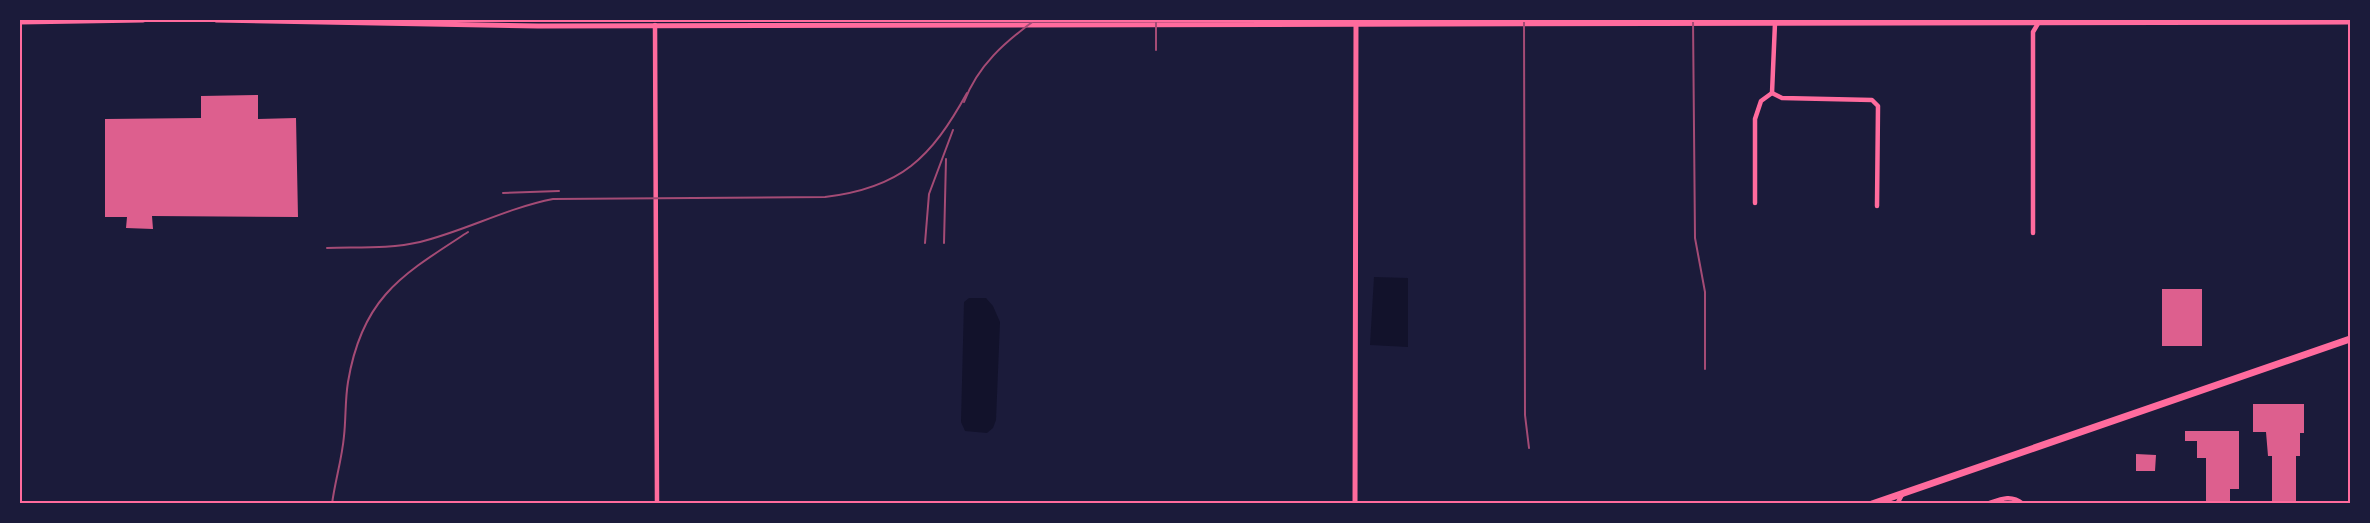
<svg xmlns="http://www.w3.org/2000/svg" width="2370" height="523" viewBox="0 0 2370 523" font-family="'Varela Round',sans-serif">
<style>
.water{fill:#12122b}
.building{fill:#dd5f8e}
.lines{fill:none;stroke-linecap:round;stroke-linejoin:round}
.minor{stroke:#ff6b9d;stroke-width:4.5}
.tertiary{stroke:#ff6b9d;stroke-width:5}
.trunk{stroke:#ff6b9d;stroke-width:7}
.rail{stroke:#a44b75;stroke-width:2}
.neatline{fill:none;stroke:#ff6b9d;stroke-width:2}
</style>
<rect width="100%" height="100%" fill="#1b1b3a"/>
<g class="water">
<polygon points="1374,277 1408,278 1408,347 1370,345"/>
<polygon points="969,298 986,298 993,306 1000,322 996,420 993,428 987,433 965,431 961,422 964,302"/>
</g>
<g class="building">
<polygon points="258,95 258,119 296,118 298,217 152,216 153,229 126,228 127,217 105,217 105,119 201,118 201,96"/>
<rect x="2162" y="289" width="40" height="57"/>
<polygon points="2253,404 2304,404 2304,433 2300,433 2300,456 2296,456 2296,503 2272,503 2272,456 2268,456 2266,432 2253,432"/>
<polygon points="2185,431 2239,431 2239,489 2230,489 2230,504 2206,504 2206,458 2197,458 2197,441 2185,441"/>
<polygon points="2136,454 2156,455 2155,471 2136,471"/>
</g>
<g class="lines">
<g class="minor">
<polyline points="655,25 657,504"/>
<polyline points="1772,93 1782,98 1872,100 1878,106 1877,206"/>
<polyline points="1772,93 1775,23"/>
<polyline points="1755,203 1755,119 1761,101 1772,93"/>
<polyline points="2033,233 2033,32 2040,20"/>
<polyline points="1897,504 1903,493"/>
<path d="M1987,504C2001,499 2011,494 2023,504"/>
</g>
<g class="tertiary">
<polyline points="216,20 538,26 2350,22"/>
<polyline points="20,22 143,20"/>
<polyline points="1355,504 1356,20"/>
</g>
<polyline class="trunk" points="1872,504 2350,339"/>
<g class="rail">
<polyline points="1524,20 1525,415 1529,448"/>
<polyline points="1693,20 1695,238 1705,292 1705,369"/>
<polyline points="1156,50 1156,20"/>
<path d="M964,102C978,65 1005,42 1035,20"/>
<polyline points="503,193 559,191"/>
<polyline points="925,243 929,194 953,130"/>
<polyline points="944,243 946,159"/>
<path d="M327,248C358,247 390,249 420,242C465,231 507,208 553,199L825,197C901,188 931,158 967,93"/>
<path d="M332,504C335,481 342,459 344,436C346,418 345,400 348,382C362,297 402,275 468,232"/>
</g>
</g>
<rect width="2370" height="523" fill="none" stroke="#1b1b3a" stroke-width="42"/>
<rect x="21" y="21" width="2328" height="481" class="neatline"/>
</svg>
